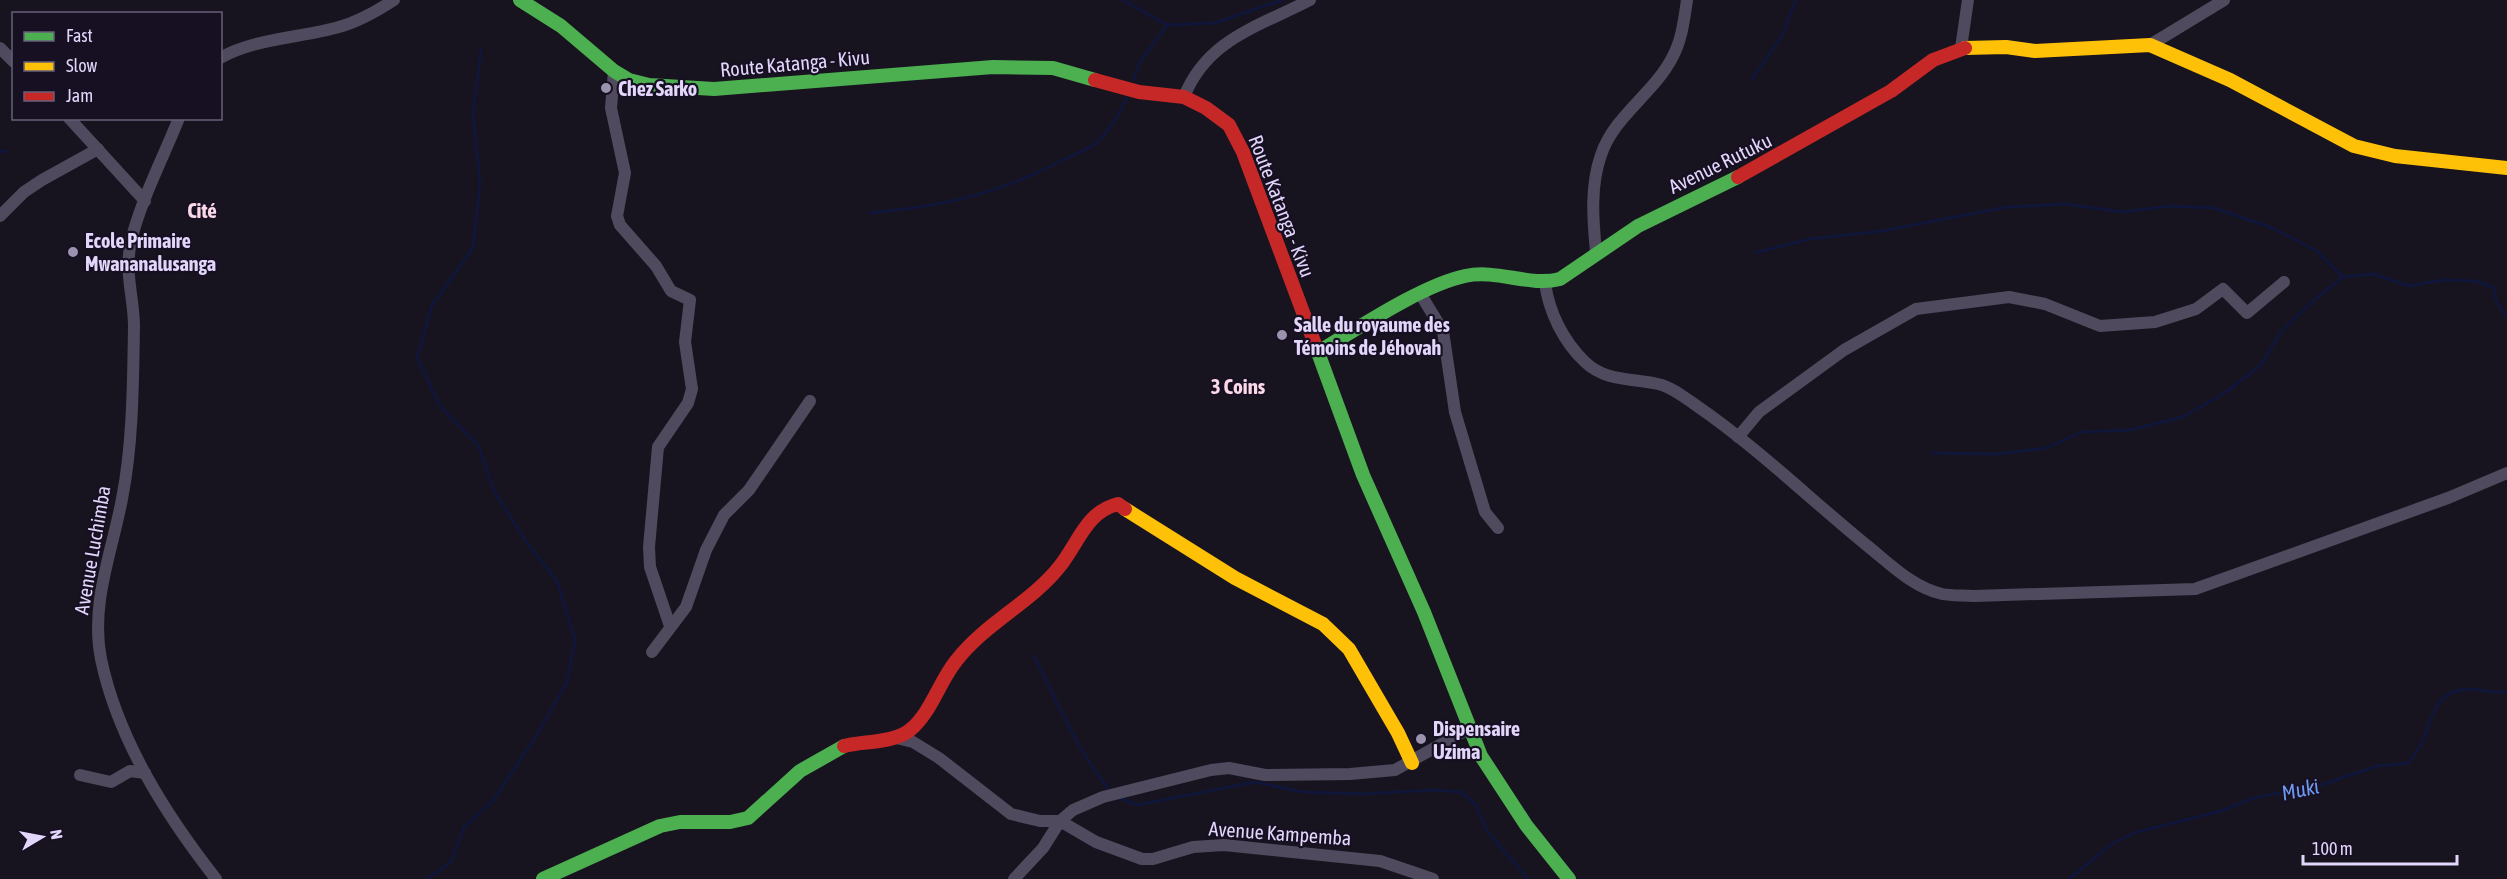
<svg xmlns="http://www.w3.org/2000/svg" width="2507" height="879" viewBox="0 0 2507 879" font-family="'Asap Condensed',sans-serif">
<style>
.lines{fill:none;stroke-linecap:round;stroke-linejoin:round}
.stream{stroke:#10163a;stroke-width:3}
.street{stroke:#4f4a5e;stroke-width:12}
.fast{stroke:#4caf50;stroke-width:14}
.slow{stroke:#ffc107;stroke-width:14}
.jam{stroke:#c62828;stroke-width:14}
.poi-dot{fill:#9b92ae;stroke:#171023;stroke-width:2}
.labels{text-anchor:middle;dominant-baseline:central;stroke-width:4.5;stroke-linejoin:round;paint-order:stroke}
.street-label{font-size:20px;fill:#e2d6fb;stroke:#171023}
.poi-label{font-size:20px;font-weight:bold;fill:#e2d6fb;stroke:#171023;text-anchor:start}
.neighbourhood-label{font-size:21px;font-weight:bold;fill:#fbd8e7;stroke:#171023}
.water-label{font-size:21px;font-style:italic;fill:#6e99f1;stroke:#171023}
</style>
<rect width="100%" height="100%" fill="#18141f"/>
<g class="lines">
<g class="stream">
<polyline points="1123,0 1167,25 1215,23 1282,0"/>
<polyline points="1752,79 1782,36 1796,0"/>
<polyline points="1133,80 1140,62 1167,25"/>
<polyline points="0,152 6,151"/>
<path d="M869,213C941,206 993,196 1059,162C1070,156 1086,151 1096,143C1108,133 1121,112 1126,98"/>
<polyline points="1755,253 1810,239 1882,231 2007,207 2066,204 2122,212 2171,206 2214,208 2272,228 2317,251 2343,277 2373,274 2409,286 2443,280 2475,281 2493,287 2497,303 2507,319"/>
<polyline points="1932,453 1997,454 2046,448 2082,432 2130,430 2183,417 2229,390 2262,364 2280,333 2314,300 2343,277"/>
<path d="M1034,656C1057,702 1078,752 1111,792"/>
<polyline points="1119,798 1137,805 1255,782 1303,792 1362,794 1434,790 1461,792 1476,805 1487,831 1528,879"/>
<polyline points="427,879 451,862 464,827 492,802 535,738 567,682 575,640 557,581 527,543 494,491 478,445 440,406 417,358 432,305 473,248 480,183 473,113 481,50"/>
<path d="M2069,879L2113,843L2137,832L2221,811L2253,798L2321,785L2377,766L2409,763C2413,756 2418,750 2422,743C2432,721 2432,696 2460,690C2475,687 2491,694 2507,692"/>
</g>
<g class="street">
<polyline points="2150,45 2224,0"/>
<polyline points="0,48 14,62"/>
<polyline points="1961,48 1968,0"/>
<path d="M220,58C256,38 300,38 339,27C358,22 377,11 394,0"/>
<polyline points="614,71 611,108 625,173 617,216 620,225 656,266 671,291 690,300 685,342 692,389 688,403 658,447 649,547 650,567 670,626"/>
<path d="M1184,97C1207,39 1258,27 1310,0"/>
<polyline points="69,118 145,201"/>
<path d="M179,118C163,158 141,200 131,241C124,275 134,296 134,327C133,383 133,443 122,499C112,552 90,604 101,659C118,740 166,815 216,879"/>
<polyline points="0,216 24,192 42,180 98,149"/>
<path d="M1596,252C1593,220 1590,186 1601,155C1614,116 1654,93 1672,58C1682,40 1684,20 1687,0"/>
<path d="M1545,283C1549,312 1563,341 1585,362C1606,382 1632,378 1658,384C1672,387 1685,398 1697,406C1758,448 1812,501 1870,548C1891,565 1914,588 1942,594C1952,596 1964,595 1974,596L2195,589L2448,498L2507,473"/>
<polyline points="1421,295 1443,331 1455,412 1485,512 1498,528"/>
<polyline points="1738,437 1759,412 1844,350 1916,309 2009,297 2045,304 2100,326 2155,322 2196,309 2223,289 2247,313 2284,282"/>
<polyline points="652,652 686,607 706,550 724,515 749,490 810,401"/>
<polyline points="896,738 913,742 939,758 1011,814 1040,821 1060,821 1096,842 1142,859 1153,859 1193,847 1224,845 1380,861 1433,879"/>
<polyline points="80,775 111,782 130,771 145,773"/>
<polyline points="1014,879 1043,848 1060,821 1073,810 1103,797 1211,770 1229,768 1265,775 1350,774 1395,770 1470,728"/>
</g>
<g class="fast">
<polyline points="520,0 561,26 614,71 629,80 649,85 714,89 993,67 1053,68 1095,80"/>
<polyline points="1316,347 1363,475 1424,612 1481,756 1526,825 1569,879"/>
<path d="M1318,352C1357,329 1422,285 1465,276C1498,269 1529,287 1560,279L1638,226L1738,177"/>
<polyline points="543,879 660,826 680,822 730,822 748,818 800,771 844,746"/>
</g>
<g class="slow">
<polyline points="1965,48 2006,47 2035,51 2150,45 2230,80 2354,146 2395,156 2507,168"/>
<polyline points="1125,509 1235,578 1323,624 1349,649 1398,733 1412,763"/>
</g>
<g class="jam">
<polyline points="1095,80 1139,92 1184,97 1206,108 1229,125 1243,152 1316,347"/>
<polyline points="1738,177 1891,91 1933,60 1965,48"/>
<path d="M844,746C864,741 894,743 910,730C931,713 939,682 956,661C985,623 1031,603 1060,566C1079,542 1086,512 1118,504L1125,509"/>
</g>
</g>
<g class="poi-dot">
<circle cx="606" cy="88" r="6"/>
<circle cx="73" cy="252" r="6"/>
<circle cx="1282" cy="335" r="6"/>
<circle cx="1421" cy="739" r="6"/>
</g>
<g class="labels">
<g class="street-label">
<text transform="translate(795 63) rotate(-5)">Route Katanga - Kivu</text>
<text transform="translate(1720 163) rotate(-26)">Avenue Rutuku</text>
<text transform="translate(1282 206) rotate(69)">Route Katanga - Kivu</text>
<text transform="translate(92 550) rotate(-80)">Avenue Luchimba</text>
<text transform="translate(1280 833) rotate(4)">Avenue Kampemba</text>
</g>
<g class="poi-label">
<text x="618" y="88">Chez Sarko</text>
<text x="85" y="240">Ecole Primaire<tspan x="85" dy="23">Mwananalusanga</tspan></text>
<text x="1294" y="324">Salle du royaume des<tspan x="1294" dy="23">Témoins de Jéhovah</tspan></text>
<text x="1433" y="728">Dispensaire<tspan x="1433" dy="23">Uzima</tspan></text>
</g>
<g class="neighbourhood-label">
<text x="202" y="210">Cité</text>
<text x="1238" y="386">3 Coins</text>
</g>
<g class="water-label">
<text transform="translate(2300 789) rotate(-12)">Muki</text>
</g>
</g>
<rect x="12" y="12" width="210" height="108" fill="#171023" stroke="#685f79" stroke-width="1.5"/>
<rect x="24" y="32" width="30" height="9" fill="#4caf50" stroke="#685f79" stroke-width="1.5"/>
<text x="66" y="42" font-size="18" fill="#e2d6fb">Fast</text>
<rect x="24" y="62" width="30" height="9" fill="#ffc107" stroke="#685f79" stroke-width="1.5"/>
<text x="66" y="72" font-size="18" fill="#e2d6fb">Slow</text>
<rect x="24" y="92" width="30" height="9" fill="#c62828" stroke="#685f79" stroke-width="1.5"/>
<text x="66" y="102" font-size="18" fill="#e2d6fb">Jam</text>
<g transform="translate(42 837) rotate(80)" stroke="#171023" stroke-width="4.5" paint-order="stroke">
<path d="M0-4.5L10 22L0 15L-10 22Z" fill="#e2d6fb"/>
<text y="-9" font-size="16" font-weight="bold" text-anchor="middle" fill="#e2d6fb">N</text>
</g>
<path d="M2303 855v9h154v-9" fill="none" stroke="#e2d6fb" stroke-width="3"/>
<text x="2312" y="855" font-size="18" fill="#e2d6fb" stroke="#171023" stroke-width="4.5" paint-order="stroke">100 m</text>
</svg>
